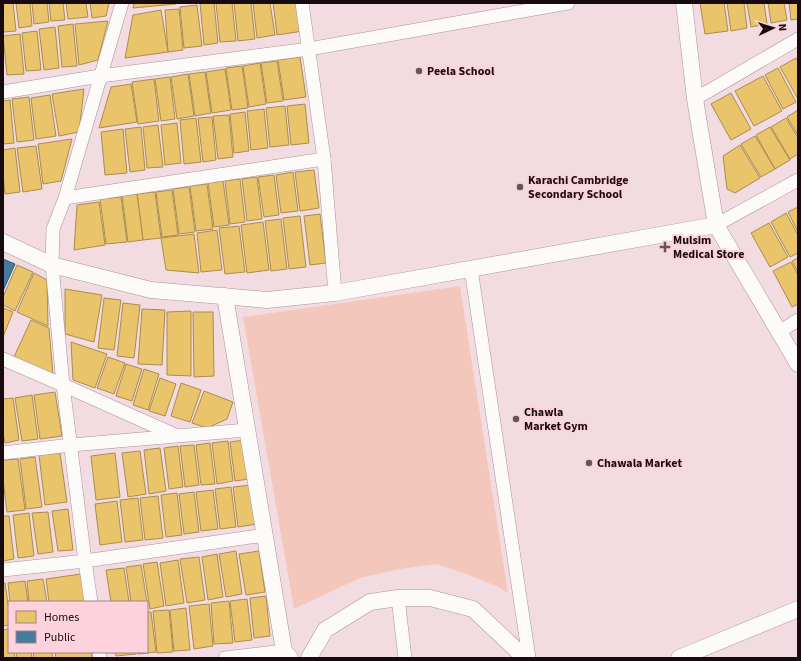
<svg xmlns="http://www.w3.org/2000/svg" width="801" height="661" viewBox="0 0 801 661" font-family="'Source Sans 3',sans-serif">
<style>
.green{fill:#f4c7bd}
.homes{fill:#e9c46a;stroke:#aa8c4f}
.public{fill:#457b9d;stroke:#385972}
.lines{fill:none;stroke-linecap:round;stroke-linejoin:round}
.minor-casing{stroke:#a69499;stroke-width:14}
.tertiary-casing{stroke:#a69499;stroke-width:17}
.minor{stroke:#fdfafa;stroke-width:13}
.tertiary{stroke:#fdfafa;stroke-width:16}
.poi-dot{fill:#655458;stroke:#fdd2dc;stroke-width:1.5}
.labels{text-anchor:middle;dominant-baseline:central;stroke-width:4;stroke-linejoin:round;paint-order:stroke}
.poi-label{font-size:12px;font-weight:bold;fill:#180b0f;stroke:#fdd2dc;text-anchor:start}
</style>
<rect width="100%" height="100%" fill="#f3dce1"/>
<polygon class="green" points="460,286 508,593 496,586 464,573 436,564 400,569 360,578 294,609 243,317"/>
<g class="homes">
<polygon points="3,3 13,3 16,31 3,32"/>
<polygon points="16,3 30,3 32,26 19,28"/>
<polygon points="32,3 47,3 49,22 34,24"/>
<polygon points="49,3 63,3 65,20 51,21"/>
<polygon points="66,3 86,3 88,17 68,19"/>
<polygon points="90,3 109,3 106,16 92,18"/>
<polygon points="134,3 176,3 176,4 133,8"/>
<polygon points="200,3 214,3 218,43 204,45"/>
<polygon points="216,3 232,3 236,41 220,42"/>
<polygon points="234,3 251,3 255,39 238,41"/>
<polygon points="253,3 270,3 275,35 257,38"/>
<polygon points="273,3 298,3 303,31 277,35"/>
<polygon points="700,3 724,3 728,31 705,34"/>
<polygon points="727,3 744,3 747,28 731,31"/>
<polygon points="747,3 764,3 767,24 751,27"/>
<polygon points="768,3 784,3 787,20 771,23"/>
<polygon points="789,3 798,3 798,19 791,20"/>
<polygon points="197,5 202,46 184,48 180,7"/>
<polygon points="179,9 183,50 168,52 165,10"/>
<polygon points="161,10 168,52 125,58 133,15"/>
<polygon points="108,21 98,60 79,65 75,24"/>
<polygon points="73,24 77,66 62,67 58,26"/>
<polygon points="55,27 59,68 44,70 39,29"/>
<polygon points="37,31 41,70 26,71 22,33"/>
<polygon points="20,34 24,74 7,75 3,36"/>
<polygon points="300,57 306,97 284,100 278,60"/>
<polygon points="796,58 798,62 798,99 780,67"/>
<polygon points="277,61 283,101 267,103 261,63"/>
<polygon points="260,63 266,104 249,107 243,66"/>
<polygon points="242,66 248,108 232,110 226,68"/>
<polygon points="778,68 796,102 783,109 765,75"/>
<polygon points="225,69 231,110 212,113 206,72"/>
<polygon points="205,72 211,113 195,116 189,74"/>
<polygon points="188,74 194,116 177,119 171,77"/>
<polygon points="763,76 782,111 754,126 735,91"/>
<polygon points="170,77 175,119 161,121 155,79"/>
<polygon points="154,79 159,121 138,124 132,82"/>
<polygon points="131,84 137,122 99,128 111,87"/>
<polygon points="84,89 79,132 59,136 52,94"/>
<polygon points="731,93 751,129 731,140 711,104"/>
<polygon points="50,95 56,136 36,139 31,98"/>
<polygon points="29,97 34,140 17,142 12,99"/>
<polygon points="10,100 14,143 3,144 3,101"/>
<polygon points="305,104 309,143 291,145 287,106"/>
<polygon points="285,106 289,145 270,147 266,108"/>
<polygon points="264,109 268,148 251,150 247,111"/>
<polygon points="798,110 798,135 787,117"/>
<polygon points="245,112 249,151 234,153 230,114"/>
<polygon points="229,115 233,157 218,159 213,116"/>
<polygon points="212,117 216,160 203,162 198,118"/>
<polygon points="196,118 201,162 184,164 180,120"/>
<polygon points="786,118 798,138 798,154 790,159 771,127"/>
<polygon points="177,123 181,163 165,165 161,125"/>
<polygon points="158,125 163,167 147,168 143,127"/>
<polygon points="141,127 145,170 130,172 125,129"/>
<polygon points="770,127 790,160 775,169 756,135"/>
<polygon points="123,129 127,173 105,175 101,132"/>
<polygon points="755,136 775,169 761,177 741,144"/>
<polygon points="72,139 61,181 43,184 38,144"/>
<polygon points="740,145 760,178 735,193 727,189 723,156"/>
<polygon points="36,146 42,189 23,192 17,148"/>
<polygon points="15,148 20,192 5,194 3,175 3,150"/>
<polygon points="314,170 319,208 300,211 295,172"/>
<polygon points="293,172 298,211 281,213 276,175"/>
<polygon points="274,175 279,215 264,217 258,177"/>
<polygon points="257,177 262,219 247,221 242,179"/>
<polygon points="240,179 245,222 230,224 225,181"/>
<polygon points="223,181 229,225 214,227 208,183"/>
<polygon points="207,184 213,229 196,231 190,186"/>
<polygon points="189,187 195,232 179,234 173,189"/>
<polygon points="172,190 178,235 162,237 156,192"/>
<polygon points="155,192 161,238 143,240 137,194"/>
<polygon points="137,194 143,240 128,242 122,196"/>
<polygon points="121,197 127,242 106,244 100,199"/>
<polygon points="99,202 105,245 74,250 77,205"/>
<polygon points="798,207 798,232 788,212"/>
<polygon points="786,213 798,235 798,253 790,257 771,222"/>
<polygon points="320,214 326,263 310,265 304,216"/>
<polygon points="300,216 306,267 289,269 283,218"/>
<polygon points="281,219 287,269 271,271 265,221"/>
<polygon points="263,222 269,270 247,273 241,225"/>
<polygon points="769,223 788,257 770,267 751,233"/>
<polygon points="239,226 245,272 225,274 219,228"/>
<polygon points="217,230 222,270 201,272 197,233"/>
<polygon points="194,234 199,273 166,270 161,238"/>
<polygon points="798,258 798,272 792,261"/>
<polygon points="791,262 798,275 798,304 792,307 773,271"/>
<polygon points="17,265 33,272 15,311 3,305 3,297"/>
<polygon points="34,273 47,280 48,326 17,312"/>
<polygon points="65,289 102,295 94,342 65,334"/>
<polygon points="104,298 121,300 114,350 98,348"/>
<polygon points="123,303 140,305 134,358 117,356"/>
<polygon points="3,308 13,312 3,337"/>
<polygon points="142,309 165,310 162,365 138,364"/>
<polygon points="191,311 191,376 167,375 167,312"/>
<polygon points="193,312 213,312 214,376 194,377"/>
<polygon points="31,320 49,328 53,375 14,357"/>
<polygon points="71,342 107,354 95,388 73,380"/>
<polygon points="108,357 125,363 114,394 97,388"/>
<polygon points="126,364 142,369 132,401 116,396"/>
<polygon points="144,369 159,374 148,410 133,405"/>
<polygon points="160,378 176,384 165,416 149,411"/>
<polygon points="181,383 201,390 190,422 171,416"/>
<polygon points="204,391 233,402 227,419 207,428 192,423"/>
<polygon points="55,392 62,436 40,439 34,395"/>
<polygon points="32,395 38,439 22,441 15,398"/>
<polygon points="13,398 19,440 5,443 3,433 3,399"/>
<polygon points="244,440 249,479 235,481 230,442"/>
<polygon points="228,441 233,481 217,484 212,443"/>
<polygon points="210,443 215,484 201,485 196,445"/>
<polygon points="194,445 199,485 185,487 180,446"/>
<polygon points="178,446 183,487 169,489 164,448"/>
<polygon points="160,448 166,491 149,494 144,450"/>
<polygon points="140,451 146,494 128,497 122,453"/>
<polygon points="60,453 67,502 45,505 39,455"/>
<polygon points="115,453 120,497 96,500 91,456"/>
<polygon points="35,457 42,507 26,509 20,459"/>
<polygon points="18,459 25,510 7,512 3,479 3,460"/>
<polygon points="252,485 257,524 238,527 233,487"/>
<polygon points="231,487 236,527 220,529 215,489"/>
<polygon points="213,490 218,529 201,531 196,492"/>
<polygon points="194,492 199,532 184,534 179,494"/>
<polygon points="177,493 182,535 166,537 161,495"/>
<polygon points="158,496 163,538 145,540 140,498"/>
<polygon points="138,498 143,540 125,542 120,500"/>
<polygon points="117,501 122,542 100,545 95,504"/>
<polygon points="68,509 73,550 58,551 52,511"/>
<polygon points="48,512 53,552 38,554 32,513"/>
<polygon points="29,513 34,556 18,558 13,515"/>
<polygon points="3,516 9,516 14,559 3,561"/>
<polygon points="236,551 242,594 226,597 219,554"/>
<polygon points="259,551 265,592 246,595 239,554"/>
<polygon points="217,554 223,597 208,600 202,557"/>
<polygon points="199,557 205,600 187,603 180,559"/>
<polygon points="178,560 184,603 166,606 160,563"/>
<polygon points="157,562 164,606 150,609 143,564"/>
<polygon points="141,565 147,602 131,602 126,567"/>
<polygon points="124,568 129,602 111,602 106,570"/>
<polygon points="81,574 85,602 49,602 46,579"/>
<polygon points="43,579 47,602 29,602 27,581"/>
<polygon points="25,581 28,602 10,602 8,583"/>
<polygon points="5,583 9,610 9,625 3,626 3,584"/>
<polygon points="266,596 270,636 254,638 250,598"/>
<polygon points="247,599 252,640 235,642 230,601"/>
<polygon points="229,601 233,643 214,644 211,603"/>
<polygon points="209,604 213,646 194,649 189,606"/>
<polygon points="186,608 190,650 174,651 170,610"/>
<polygon points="169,610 173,652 157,653 153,611"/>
<polygon points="147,612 151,612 156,652 138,654 138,652 147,652"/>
<polygon points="9,629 9,652 14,652 15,658 3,658 3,630"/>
<polygon points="16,652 31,652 32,658 17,658"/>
<polygon points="33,652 52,652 53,658 34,658"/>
<polygon points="55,652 91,652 92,658 56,658"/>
<polygon points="115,652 136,652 136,654 116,656"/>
</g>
<polygon class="public" points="3,259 15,264 3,291"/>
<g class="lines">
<g class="minor-casing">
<g id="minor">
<polyline points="302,3 324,159 335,293"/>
<polyline points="3,92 100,76 309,49 568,3"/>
<polyline points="695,99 798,39"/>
<polyline points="65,198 324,159"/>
<polyline points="716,225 798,180"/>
<polyline points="471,269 529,658"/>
<polyline points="779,332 798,320"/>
<polyline points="3,359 63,385 175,435"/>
<polyline points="3,453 71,445 247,430"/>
<polyline points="3,570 85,561 265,535"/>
<polyline points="398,598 405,658"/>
<polyline points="91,602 85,561 63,385 52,265 53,229 65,198 122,3"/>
<polyline points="99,652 100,658"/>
<polyline points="225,658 284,651"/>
</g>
</g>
<g class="tertiary-casing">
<g id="tertiary">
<polyline points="684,3 695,99 716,225 798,364"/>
<polyline points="3,242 52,265 151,290 267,300 335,293 716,225"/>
<polyline points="225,296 284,651 290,658"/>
<polyline points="309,658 325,630 370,602 398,598 430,598 473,609 525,658"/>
<polyline points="679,658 798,609"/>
</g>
</g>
<use href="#minor" class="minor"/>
<use href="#tertiary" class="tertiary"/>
</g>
<g class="poi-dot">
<circle cx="419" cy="71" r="4"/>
<circle cx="520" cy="187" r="4"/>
<path d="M663 241h4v4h4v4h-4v4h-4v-4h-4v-4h4z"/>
<circle cx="516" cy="419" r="4"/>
<circle cx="589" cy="463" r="4"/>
</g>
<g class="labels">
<g class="poi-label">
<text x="427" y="71">Peela School</text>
<text x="528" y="180">Karachi Cambridge<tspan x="528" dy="14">Secondary School</tspan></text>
<text x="673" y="240">Mulsim<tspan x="673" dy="14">Medical Store</tspan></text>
<text x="524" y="412">Chawla<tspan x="524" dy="14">Market Gym</tspan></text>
<text x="597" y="463">Chawala Market</text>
</g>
</g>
<rect width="801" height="661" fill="none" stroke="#180b0f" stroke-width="8"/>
<rect x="8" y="601" width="140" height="52" fill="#fdd2dc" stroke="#a1828a"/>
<rect x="16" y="611" width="20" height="12" fill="#e9c46a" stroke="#a1828a"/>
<text x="44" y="621" font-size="12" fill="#180b0f">Homes</text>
<rect x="16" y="631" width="20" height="12" fill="#457b9d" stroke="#a1828a"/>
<text x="44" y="641" font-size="12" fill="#180b0f">Public</text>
<g transform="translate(773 28) rotate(86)" stroke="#fdd2dc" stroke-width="3" paint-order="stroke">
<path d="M0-3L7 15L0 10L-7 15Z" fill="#180b0f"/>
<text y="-6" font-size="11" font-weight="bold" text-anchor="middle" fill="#180b0f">N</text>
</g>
</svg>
